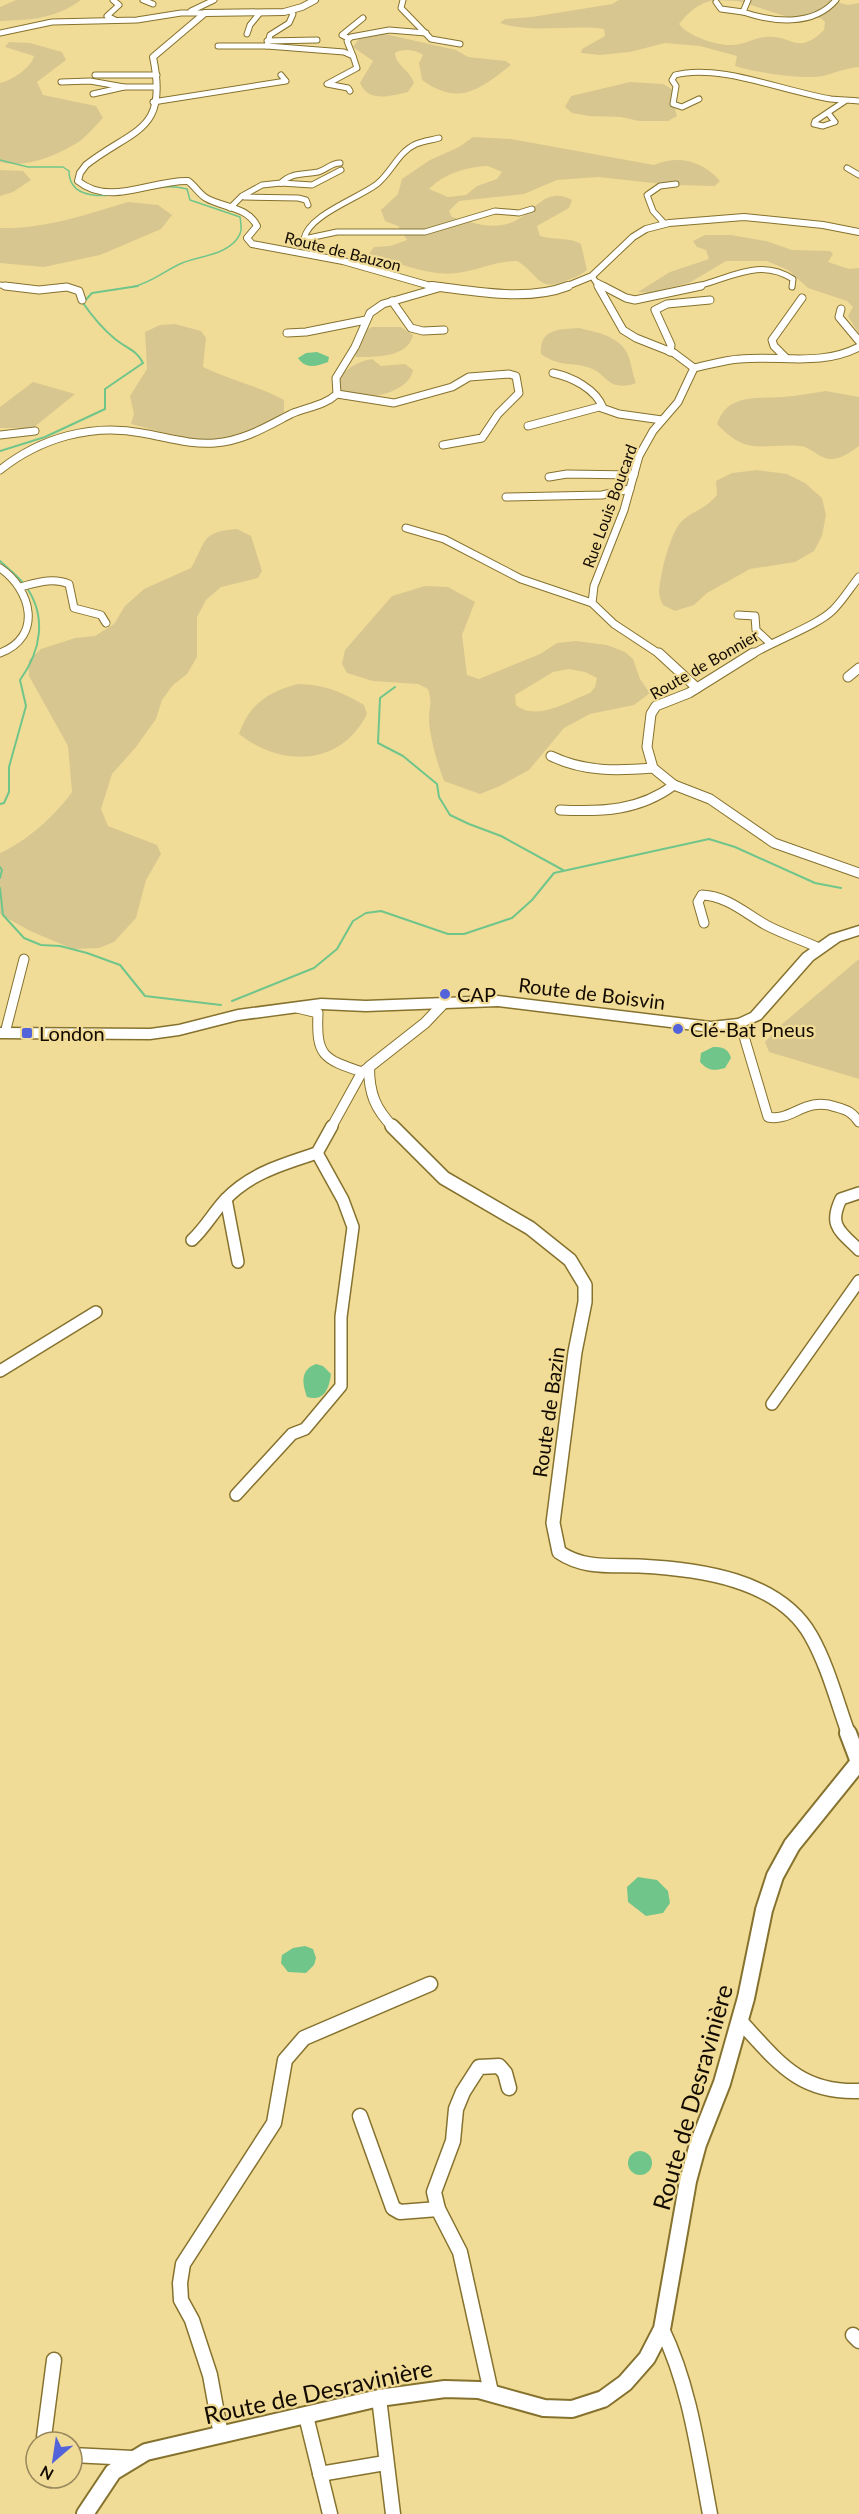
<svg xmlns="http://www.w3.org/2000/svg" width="859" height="2514" viewBox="0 0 859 2514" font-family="Lato,sans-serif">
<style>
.green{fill:#d7c68f;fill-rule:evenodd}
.water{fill:#70c58b}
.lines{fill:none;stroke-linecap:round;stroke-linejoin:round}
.stream-far1{stroke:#70c58b;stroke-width:1.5}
.stream{stroke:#70c58b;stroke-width:2}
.minor-far4-casing{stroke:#85722e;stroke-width:7}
.minor-far3-casing{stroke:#85722e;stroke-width:9}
.minor-far2-casing{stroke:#85722e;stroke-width:11}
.minor-far1-casing{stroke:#85722e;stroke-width:14}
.minor-casing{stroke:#85722e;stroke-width:17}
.tertiary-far4-casing{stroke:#85722e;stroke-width:8}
.tertiary-far3-casing{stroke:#85722e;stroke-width:10}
.tertiary-far2-casing{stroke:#85722e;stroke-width:12}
.tertiary-far1-casing{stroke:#85722e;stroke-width:16}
.tertiary-casing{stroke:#85722e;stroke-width:20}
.secondary-casing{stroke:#85722e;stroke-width:3}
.minor-far4{stroke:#fff;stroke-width:5}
.minor-far3{stroke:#fff;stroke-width:7}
.minor-far2{stroke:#fff;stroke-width:9}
.minor-far1{stroke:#fff;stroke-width:11}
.minor{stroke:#fff;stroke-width:14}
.tertiary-far4{stroke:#fff;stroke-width:6}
.tertiary-far3{stroke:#fff;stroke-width:8}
.tertiary-far2{stroke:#fff;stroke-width:10}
.tertiary-far1{stroke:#fff;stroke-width:13}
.tertiary{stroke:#fff;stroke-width:16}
.secondary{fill:#fff;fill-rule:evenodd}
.poi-dot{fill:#5363d9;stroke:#f1dc97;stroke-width:2}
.labels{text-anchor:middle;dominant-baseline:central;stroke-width:4.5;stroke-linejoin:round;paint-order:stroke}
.far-street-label{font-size:16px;fill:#130b00;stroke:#f1dc97}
.street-label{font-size:20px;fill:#130b00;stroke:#f1dc97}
.poi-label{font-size:20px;fill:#130b00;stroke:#f1dc97;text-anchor:start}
.near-street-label{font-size:24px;fill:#130b00;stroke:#f1dc97}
</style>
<rect width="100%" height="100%" fill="#f1dc97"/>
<g class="green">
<path d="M16,0H81C55,19 31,20 0,21V7Z"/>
<path d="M619,0H830L848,5L859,3V67C846,68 835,73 823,76C804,80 753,72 735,66L737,56L700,46L665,43L630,52L600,55L581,53L582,49L605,36L604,29C570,24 533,34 500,23L505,19L532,17L612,4ZM714,0L738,1L788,17L821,18L825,22L824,30C796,57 793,34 765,37C754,38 744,45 733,45C717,46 688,36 679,24C690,11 697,4 714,0Z"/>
<path d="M385,34L456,50L468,57L506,61L511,65C480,89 460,107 422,80L419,63L423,55C415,50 403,48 395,53C396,66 411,71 414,83L408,92C391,96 368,103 360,83L373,61L353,47L359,39Z"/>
<path d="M9,42L30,43L62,52L66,60L37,82L43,95L96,106L103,118C96,125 88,135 80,141C58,155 26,169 0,162V83C11,81 32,67 34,56L5,47Z"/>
<polygon points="630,82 663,84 675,91 674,106 677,116 668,121 639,121 621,117 589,116 572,113 565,107 571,96"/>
<path d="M473,137L511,139L654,165C678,155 702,160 720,181L715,186L671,185L598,177L557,180L524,194L459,201L449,211L452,217C473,223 494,231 515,221C536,211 545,186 572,200L569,208L537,226L540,236C554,240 570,237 581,244L587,270C580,276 573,278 565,281C538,293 538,273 517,261C496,261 477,271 457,273C428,277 397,262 369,254L374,247L390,246L407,240L398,226L385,221L381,210L398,194L402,179L430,160L459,147ZM488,166L502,172L497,179L477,186L466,195L448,197L429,189C445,173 466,167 488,166Z"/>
<polygon points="0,170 23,171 31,180 13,192 0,196"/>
<path d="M128,202L158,205L172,215L161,229L100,255L44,267L0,263V228C45,229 85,215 128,202Z"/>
<polygon points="705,235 731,235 766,241 792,250 830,251 833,254 828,262 849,269 859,268 859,334 848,316 853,307 847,301 808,288 788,270 767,261 726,261 689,283 650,293 638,292 670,272 709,259 706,250 697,247 693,241"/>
<path d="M175,324L201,331L206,338L203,367C230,380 258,386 284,400V412C272,419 260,429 247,434C210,449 168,433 131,424L134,414L130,396L147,369L145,332L160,325Z"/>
<path d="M372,327H401L413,335C408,358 374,357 356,357L355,354L366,330Z"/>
<path d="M579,328C595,332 616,335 626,351C631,359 632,373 636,383C629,386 621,387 613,384C605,380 600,371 590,368C570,361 561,368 541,354C539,329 559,329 579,328Z"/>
<path d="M372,359L381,366L405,364L413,370C410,389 380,397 363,397C355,397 347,392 340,389C335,372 358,361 372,359Z"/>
<polygon points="33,382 75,394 33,428 0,428 0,407"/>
<path d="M826,391L859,397V446C845,456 833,465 817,454C811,450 807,447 800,446C761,443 748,457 717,424C727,393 757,399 782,397C797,396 811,393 826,391Z"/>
<path d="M757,470L787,474L805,483L822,498L826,515L822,536L814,551L795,562L750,569L707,593L694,605L675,611L663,605C661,601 659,596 659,592C660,575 670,531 683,520C696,509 703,511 717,495L716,481L732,473Z"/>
<path d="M237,529L251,536L262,571L258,578L221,587L206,600L197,617V657L187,674L173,685L162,700L156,719L136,747L112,774L101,809L108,826L157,845L161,854L146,880L136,918L114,942L99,948L73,949L30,931L0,914V853C28,840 54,817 72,792L68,746L29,676V660L41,649L75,638L95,636L114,624L125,606L144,589L191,568C206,543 200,531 237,529Z"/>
<path d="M425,586L448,587L475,602L462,635L467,675L479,679L540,654L557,643L576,641L607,645L625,652L633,659L640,679L650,693L634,705L590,714L564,728L529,770L500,786L480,794L444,781C438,766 428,732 429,716C430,704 432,702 428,689L418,684L373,681L347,673L342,664L345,650L392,596ZM569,669L585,672L597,678L595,687L590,693C569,701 536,722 516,705L515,695L553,672Z"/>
<path d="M298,684C326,685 340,691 364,705L367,714C341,766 282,768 239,734C249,704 268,692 298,684Z"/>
<polygon points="859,959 859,1079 769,1052 765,1042 781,1025"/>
</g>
<g class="water">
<path d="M317,352L329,357L328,362C317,366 306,370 298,358L306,353Z"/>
<path d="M713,1047C722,1047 728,1048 731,1058L725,1068C714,1071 708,1071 700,1062L701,1053Z"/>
<path d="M316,1364L323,1366L331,1374C329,1389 324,1402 307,1397C302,1383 300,1370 316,1364Z"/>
<polygon points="638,1877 657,1880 668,1891 670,1903 663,1913 646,1916 628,1902 627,1887"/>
<polygon points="305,1946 313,1949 316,1958 314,1965 306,1973 288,1972 281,1963 282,1955 293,1948"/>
<circle cx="640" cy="2163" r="12"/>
</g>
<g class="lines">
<path class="stream-far1" d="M0,160L28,167H63L69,171C69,213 141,189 164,187C172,186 179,187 187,189L190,200L240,217C241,225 243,232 237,239C225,255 200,256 182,263C164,271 151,283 132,287"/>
<g class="stream">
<path d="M0,451L45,437L105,409V389L143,363C137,350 126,348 115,339C103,329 92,316 83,303L92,293L138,286"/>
<path d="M0,561C8,569 17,575 24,584C48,615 41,651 20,680L26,706L9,767V792L4,803L0,804"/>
<polyline points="395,687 380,698 378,743 403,756 437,784 439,797 450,815 469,824 501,836 563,870"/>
<polyline points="0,867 2,870 0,878"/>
<polyline points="0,888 3,915 24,938 41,945 60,946 87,953 120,965 145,996 221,1005"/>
<polyline points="232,1001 314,968 337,949 353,921 366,913 381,911 448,934 464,934 512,918 532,900 554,873 709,839 735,847 815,883 841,888"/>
</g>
<g class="minor-far4-casing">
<g id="minor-far4">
<polyline points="113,0 119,5 107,16 115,20"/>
<polyline points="143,0 153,4"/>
<polyline points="403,0 401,8 431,39 460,44"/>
<path d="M748,0L743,12C773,22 813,27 836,0"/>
<polyline points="716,2 721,9 743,12"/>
<polyline points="191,11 214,0"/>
<polyline points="290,11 293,14 289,23 270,35 267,46 344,52 353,56 357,68 327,84 348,88 350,91"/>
<polyline points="0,33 52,22 137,20 181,13 205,13"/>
<polyline points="247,34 250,25 259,14"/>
<polyline points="348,38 342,35 363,18"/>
<polyline points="267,41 317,40"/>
<polyline points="218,46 267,46"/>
<polyline points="353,56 347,41 351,37 389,30 426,33"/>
<polyline points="95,75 157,75"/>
<polyline points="61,82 90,81 124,87"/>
<polyline points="93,94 124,87 156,87"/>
<path d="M699,99L682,107L673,104L676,86L672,80L675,75C718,63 786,92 831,99C840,100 850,100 859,101"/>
<polyline points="153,102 286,81 281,75"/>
<polyline points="828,113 835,122 823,126 814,124 815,121 845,101"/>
<polyline points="847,168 859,175"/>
<path d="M281,183C292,172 304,175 318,172C326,170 331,163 340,163"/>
<polyline points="244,197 298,198 306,200 308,205"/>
<polyline points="230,208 242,196 262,185 281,183 312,185 341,170"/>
<polyline points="665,224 653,211 647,195 660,186 676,184"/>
<polyline points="304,239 337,232 425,232 495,211 519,213 532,209"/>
<path d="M316,255L304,239C308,215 359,198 377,184C392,172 398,152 416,144C423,141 432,140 439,138"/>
<polyline points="592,276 599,287"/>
<polyline points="597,282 606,287"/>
<polyline points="0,285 16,287"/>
<path d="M694,287C730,279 758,257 793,279L792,287"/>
</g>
</g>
<g class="minor-far3-casing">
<g id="minor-far3">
<polyline points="5,286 39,290 67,287 79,291 82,300"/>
<polyline points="598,286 623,330 636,338 674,353 694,368 678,402 653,431 639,456 624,510 594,586 592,603 614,624 661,655"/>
<polyline points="603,286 626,298 635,300 701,286"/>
<polyline points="392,301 411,328 423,331 444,330"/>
<polyline points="841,309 839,317 859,341"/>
<polyline points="287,333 306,332 366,320"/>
<polyline points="670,352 671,345 655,310 667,304 710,300"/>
<polyline points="786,358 774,346 772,340 802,298"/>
<path d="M694,368C709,365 724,360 740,359C781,355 820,367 859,347"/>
<path d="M553,373C572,377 596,389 603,408"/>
<polyline points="337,394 394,403 452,387 469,377 509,374 516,376 519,393 498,414 482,438 443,445"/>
<polyline points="528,426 599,407 619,414 662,420"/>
<polyline points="0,435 35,431"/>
<path d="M0,470C40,438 92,423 142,433C166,437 190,445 215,443C243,441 266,427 291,414C307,407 324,406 337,394L336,378L355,347L370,313L383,304L442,287"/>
<polyline points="549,477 567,474 634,475"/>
<polyline points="506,497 602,495 630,489"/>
<polyline points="406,528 444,539 521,579 592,603"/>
<path d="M0,568C32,590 43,637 0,653"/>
<path d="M20,587C36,583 53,577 69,584L74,608L101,615L106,623"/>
<polyline points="738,615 755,616 756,630 770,643"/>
<path d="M751,655C773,641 817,626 833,610C843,600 850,588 859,577"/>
</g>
</g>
<g class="minor-far2-casing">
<g id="minor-far2">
<polyline points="659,653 697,688"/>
<polyline points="753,653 689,693 656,706 651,714 647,747 653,768 674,785 710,799 774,843 859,873"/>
<polyline points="848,677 859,668"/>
<path d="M551,756C584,772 617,771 653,768"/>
<path d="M560,810C602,812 639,811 674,785"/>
<path d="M704,923L698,902L702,895C727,896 745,913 766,925C783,934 802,940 819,948"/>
<path d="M297,1008L318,1013C316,1056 323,1059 362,1072"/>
<path d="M740,1023L768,1117C792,1122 805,1096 836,1107C847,1110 852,1112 859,1122"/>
<polyline points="5,1033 24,959"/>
<polyline points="331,1128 362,1072 369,1067"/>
</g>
</g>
<g class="minor-far1-casing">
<g id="minor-far1">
<path d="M859,1193L841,1199C828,1226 840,1231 859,1250"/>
<polyline points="226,1199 238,1262"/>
<path d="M192,1240C205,1228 213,1213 225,1200C250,1173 284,1164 317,1153L332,1126"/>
<polyline points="0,1371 96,1312"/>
<polyline points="772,1404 859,1281"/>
<polyline points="236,1495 292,1434 305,1429 341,1386 341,1317 353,1227 343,1200 317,1153"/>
</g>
</g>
<g class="minor-casing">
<g id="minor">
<path d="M740,2021C778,2062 799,2093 859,2091"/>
<polyline points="360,2116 393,2208 400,2212 438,2209"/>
<path d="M662,2329C690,2387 698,2451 710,2514"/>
<polyline points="853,2335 859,2341"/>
<polyline points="491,2392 460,2252 438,2209 434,2192 453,2141 456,2109 463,2092 479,2067 499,2066 505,2073 509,2088"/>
<polyline points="379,2398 393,2514"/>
<polyline points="306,2416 330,2514"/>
<polyline points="221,2435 210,2375 192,2320 181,2300 180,2283 183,2264 274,2123 285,2060 304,2038 430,1984"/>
<polyline points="46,2442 44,2437 54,2360"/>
<polyline points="72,2455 133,2458"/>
<polyline points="320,2474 385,2463"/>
</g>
</g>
<g class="tertiary-far4-casing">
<g id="tertiary-far4">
<path d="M315,0L302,7L284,12L205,13L153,57C169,133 133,128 86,165L80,173L78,181C110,207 151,180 188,181C195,186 199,194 206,198C223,208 247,206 257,226L247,238L252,244L343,261L427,285L443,287"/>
<polyline points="565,287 592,276 633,237 646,229 669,223 744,217 823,225 859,232"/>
</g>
</g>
<g class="tertiary-far3-casing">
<path id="tertiary-far3" d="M432,286C474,291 527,302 568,286"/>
</g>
<g class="tertiary-far2-casing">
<path id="tertiary-far2" d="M394,1128C375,1109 369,1093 369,1067L425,1023L444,1003"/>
</g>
<g class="tertiary-far1-casing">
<path id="tertiary-far1" d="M392,1126L444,1178L530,1228L570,1260L585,1285V1302L575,1352L553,1523L559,1552C584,1569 610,1565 639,1566C698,1569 779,1579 811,1636C828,1666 837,1702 849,1735"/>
</g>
<g class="tertiary-casing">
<g id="tertiary">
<polyline points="848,1733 859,1762"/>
<polyline points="85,2514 113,2472 146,2452 379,2398 445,2389 479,2390 544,2408 572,2409 603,2399 625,2383 647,2358 662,2329 688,2181 698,2144 722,2083 746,1998 764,1910 775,1876 792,1845 859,1762"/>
</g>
</g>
<g class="secondary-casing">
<polygon id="secondary" points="859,926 859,935 840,941 813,960 761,1019 740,1028 711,1032 498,1006 366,1011 321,1009 238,1020 179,1035 150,1039 0,1038 0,1028 150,1029 179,1025 238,1010 321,999 366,1001 498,996 711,1022 738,1019 751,1013 803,954 830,935"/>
</g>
<use href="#minor-far4" class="minor-far4"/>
<use href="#minor-far3" class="minor-far3"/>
<use href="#minor-far2" class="minor-far2"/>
<use href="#minor-far1" class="minor-far1"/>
<use href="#minor" class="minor"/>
<use href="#tertiary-far4" class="tertiary-far4"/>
<use href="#tertiary-far3" class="tertiary-far3"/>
<use href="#tertiary-far2" class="tertiary-far2"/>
<use href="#tertiary-far1" class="tertiary-far1"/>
<use href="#tertiary" class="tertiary"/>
<use href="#secondary" class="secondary"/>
</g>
<g class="poi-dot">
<circle cx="445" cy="994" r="6"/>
<circle cx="678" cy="1029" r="6"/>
<rect x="21" y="1027" width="12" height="12" rx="3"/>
</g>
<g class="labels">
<g class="far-street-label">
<text transform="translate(343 251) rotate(14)">Route de Bauzon</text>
<text transform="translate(609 506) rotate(-70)">Rue Louis Boucard</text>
<text transform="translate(704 664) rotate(-30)">Route de Bonnier</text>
</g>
<g class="street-label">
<text transform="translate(592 993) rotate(7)">Route de Boisvin</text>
<text transform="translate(548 1412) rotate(-82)">Route de Bazin</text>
</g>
<g class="poi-label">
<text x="457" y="994">CAP</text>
<text x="690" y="1029">Clé-Bat Pneus</text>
<text x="39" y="1033">London</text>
</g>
<g class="near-street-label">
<text transform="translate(692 2097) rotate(-74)">Route de Desravinière</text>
<text transform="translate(318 2391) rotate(-12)">Route de Desravinière</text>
</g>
</g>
<g transform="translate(54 2460) rotate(209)"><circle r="28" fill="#f1dc97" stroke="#98885b" stroke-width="1.5"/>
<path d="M0-4.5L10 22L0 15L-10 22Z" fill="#5363d9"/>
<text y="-9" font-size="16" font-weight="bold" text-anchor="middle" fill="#130b00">N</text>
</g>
</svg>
